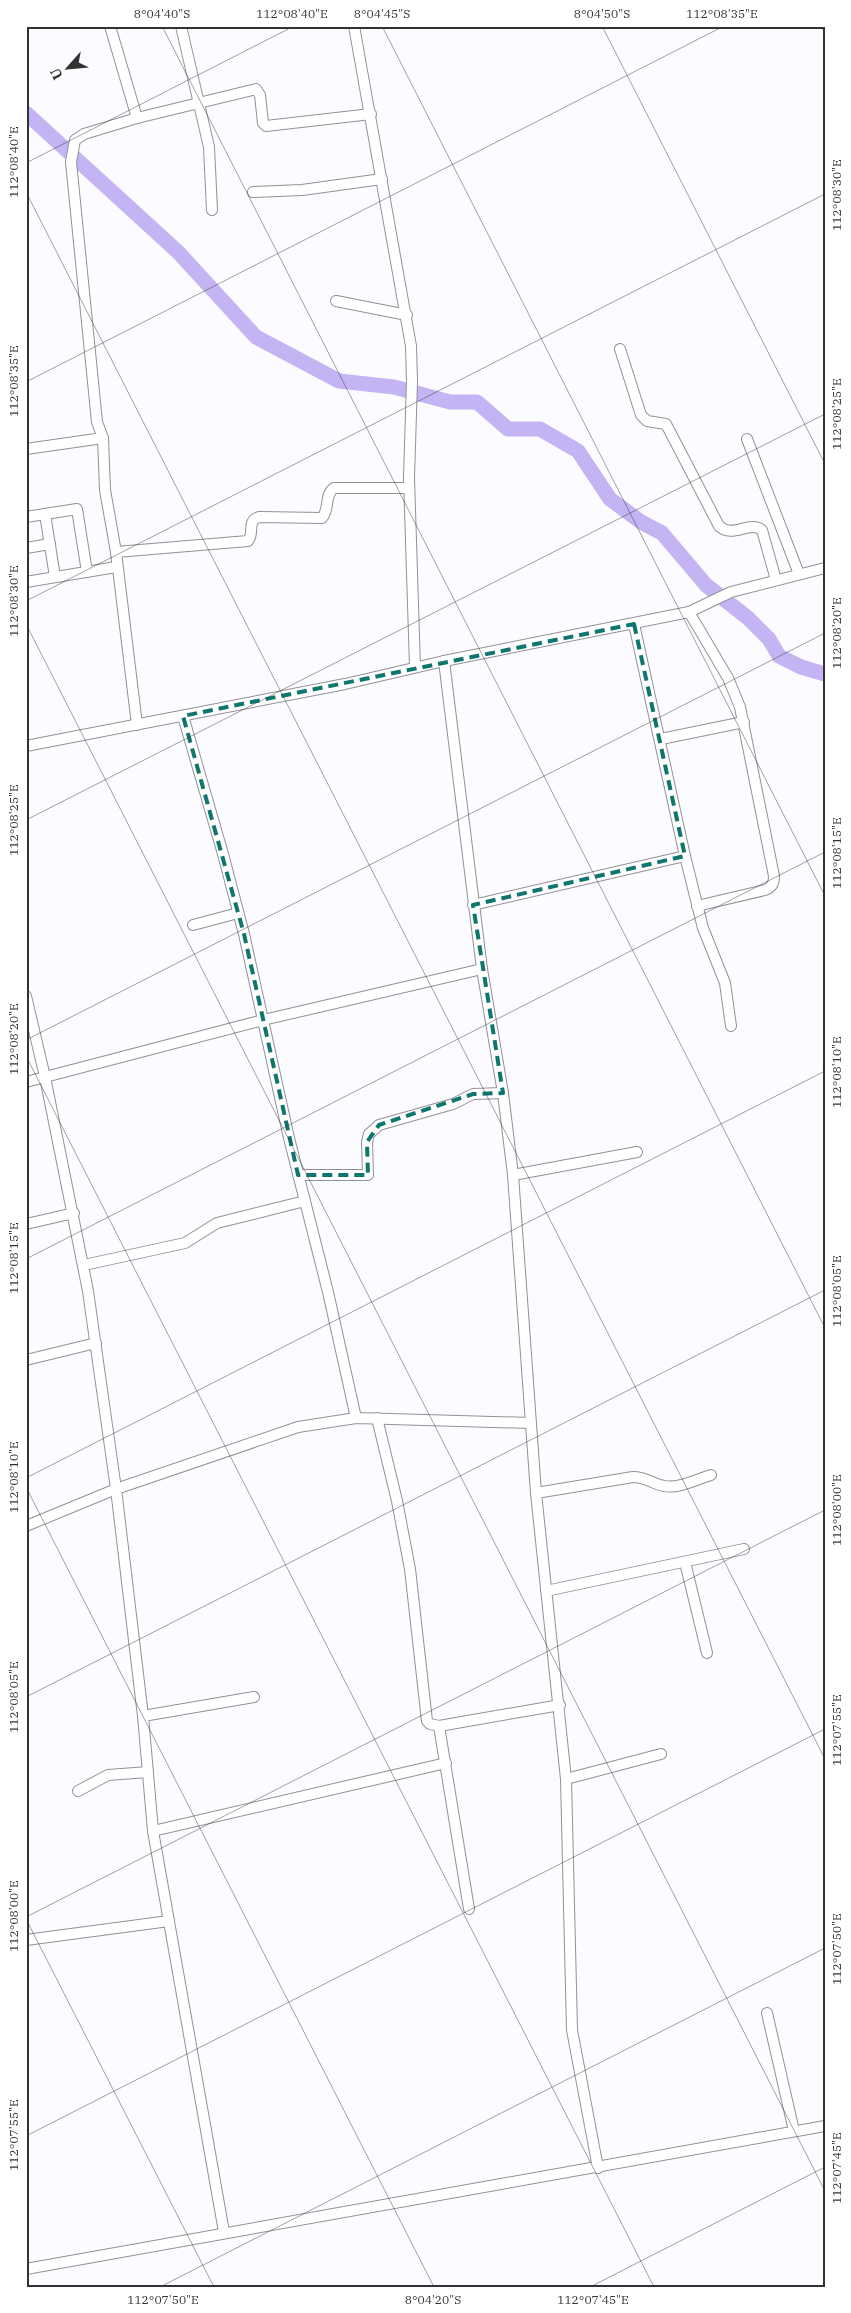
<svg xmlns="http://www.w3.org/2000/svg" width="851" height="2313" viewBox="0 0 851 2313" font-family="'IBM Plex Serif',serif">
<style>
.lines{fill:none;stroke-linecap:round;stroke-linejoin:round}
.river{stroke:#c4b4f3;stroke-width:15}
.minor-casing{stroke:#929197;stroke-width:12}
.minor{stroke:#fff;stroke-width:10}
.marked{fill:none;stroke:#0f766e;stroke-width:4;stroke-dasharray:10 6;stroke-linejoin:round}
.ticks{fill:none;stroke:#323234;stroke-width:1;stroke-opacity:0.45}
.neatline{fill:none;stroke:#323234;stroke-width:2}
.ticks-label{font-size:12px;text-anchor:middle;fill:#323234}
</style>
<rect width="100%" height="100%" fill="#fcfbff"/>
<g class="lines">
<polyline class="river" points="26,113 178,252 256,337 339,381 394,387 450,402 477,402 508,429 540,429 578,451 610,499 641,522 662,533 706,585 748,618 769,639 779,656 801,667 825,674"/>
<g class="minor-casing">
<g id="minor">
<polyline points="110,26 137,118"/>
<polyline points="181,26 209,147 212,210"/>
<polyline points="354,26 411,346 412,381 409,478 415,667"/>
<polyline points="253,192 302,190 382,179"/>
<polyline points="336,301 407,315"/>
<path d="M620,349L641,415L647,421L666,424L719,526C733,539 749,520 762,530L776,580"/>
<polyline points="103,438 105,490 116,552 137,725"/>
<polyline points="747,439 799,574"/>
<polyline points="26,449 103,438 97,422 71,162 75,140 84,134 137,118 256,89 260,95 263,123 266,126 371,114"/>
<polyline points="45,514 77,509 87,572"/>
<polyline points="26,517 45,514 55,577"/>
<polyline points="26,548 50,544"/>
<path d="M116,552L248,541C255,533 246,521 259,517L322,518C330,509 324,495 334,488H409"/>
<polyline points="26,582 116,567"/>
<path d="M689,612L728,678L740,707L774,876C774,884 772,887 765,890L697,906"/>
<polyline points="634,624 685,856 703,928 725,983 731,1026"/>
<polyline points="444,661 482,969 503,1093 513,1175 536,1493 566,1779 572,2030 598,2168"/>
<polyline points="183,716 223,854 244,934 289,1138 328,1292 356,1418"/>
<polyline points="661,739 744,722"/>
<polyline points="26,746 345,684 444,661 689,612 731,592 825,568"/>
<polyline points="473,905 685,856"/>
<polyline points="193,925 238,913"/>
<polyline points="26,996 45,1077 88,1291 116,1489 143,1716 153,1831 224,2232"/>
<polyline points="26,1082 263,1020 482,969"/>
<polyline points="298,1175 368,1175 367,1142 369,1134 379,1125 453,1104 473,1094 503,1093"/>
<polyline points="513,1175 637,1152"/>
<polyline points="26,1224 74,1213"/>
<polyline points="84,1265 185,1243 217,1223 305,1201"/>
<polyline points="26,1360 96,1343"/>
<polyline points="377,1418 397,1501 410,1569 427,1721 430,1724 439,1726 560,1705"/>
<path d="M536,1493L633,1477C646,1477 653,1484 664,1486C678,1489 698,1479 711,1475"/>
<polyline points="26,1526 116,1489 298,1427 356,1418 530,1423"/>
<polyline points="685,1562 707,1653"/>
<polyline points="546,1591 744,1549"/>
<polyline points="143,1716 254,1697"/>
<polyline points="439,1726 469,1909"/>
<polyline points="566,1779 661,1754"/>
<polyline points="78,1791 108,1775 148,1772"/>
<polyline points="153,1831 446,1763"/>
<polyline points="26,1940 169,1921"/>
<polyline points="767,2013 794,2131"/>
<polyline points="26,2269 825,2126"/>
</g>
</g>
<use href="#minor" class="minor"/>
</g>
<path class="marked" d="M634,624L685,856L473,905L503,1093L473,1094L379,1125L367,1142L368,1175H298L244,934L183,716Z"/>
<path class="ticks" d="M162,26L825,1328M382,26L825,896M602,26L825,464M821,26L825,33M26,163L294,26M26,192L825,1759M26,382L724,26M26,601L825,194M26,624L825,2191M26,820L825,414M26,1040L825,633M26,1056L654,2287M26,1259L825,852M26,1478L825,1071M26,1487L434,2287M26,1697L825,1290M26,1917L825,1510M26,1919L214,2287M26,2136L825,1729M160,2287L825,1948M590,2287L825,2167"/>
<rect width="851" height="2313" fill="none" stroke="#ffffff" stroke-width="55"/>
<g transform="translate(68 68) rotate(243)" stroke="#ffffff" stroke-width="4" paint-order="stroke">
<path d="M0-4L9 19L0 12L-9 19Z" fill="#323234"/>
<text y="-8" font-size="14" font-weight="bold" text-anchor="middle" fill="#323234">U</text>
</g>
<rect x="28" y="28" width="796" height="2258" class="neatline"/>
<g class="ticks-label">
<text x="162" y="18">8°04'40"S</text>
<text x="292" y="18">112°08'40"E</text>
<text x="382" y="18">8°04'45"S</text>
<text x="602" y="18">8°04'50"S</text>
<text x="722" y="18">112°08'35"E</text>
<text transform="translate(14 162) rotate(-90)" y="4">112°08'40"E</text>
<text transform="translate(837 195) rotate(-90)" y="4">112°08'30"E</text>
<text transform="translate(14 381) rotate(-90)" y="4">112°08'35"E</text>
<text transform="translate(837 414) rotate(-90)" y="4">112°08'25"E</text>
<text transform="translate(14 601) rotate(-90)" y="4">112°08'30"E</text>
<text transform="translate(837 633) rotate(-90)" y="4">112°08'20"E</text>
<text transform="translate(14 820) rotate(-90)" y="4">112°08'25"E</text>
<text transform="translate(837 853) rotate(-90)" y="4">112°08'15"E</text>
<text transform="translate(14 1039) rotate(-90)" y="4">112°08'20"E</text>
<text transform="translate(837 1072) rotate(-90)" y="4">112°08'10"E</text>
<text transform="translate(14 1258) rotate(-90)" y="4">112°08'15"E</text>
<text transform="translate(837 1291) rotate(-90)" y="4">112°08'05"E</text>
<text transform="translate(14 1477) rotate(-90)" y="4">112°08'10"E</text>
<text transform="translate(837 1510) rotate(-90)" y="4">112°08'00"E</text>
<text transform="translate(14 1697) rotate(-90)" y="4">112°08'05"E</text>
<text transform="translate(837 1730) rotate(-90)" y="4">112°07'55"E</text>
<text transform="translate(14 1916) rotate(-90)" y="4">112°08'00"E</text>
<text transform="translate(837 1949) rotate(-90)" y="4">112°07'50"E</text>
<text transform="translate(14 2135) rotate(-90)" y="4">112°07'55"E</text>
<text transform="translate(837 2168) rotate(-90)" y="4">112°07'45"E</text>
<text x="163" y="2304">112°07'50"E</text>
<text x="433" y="2304">8°04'20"S</text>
<text x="593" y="2304">112°07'45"E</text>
</g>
</svg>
